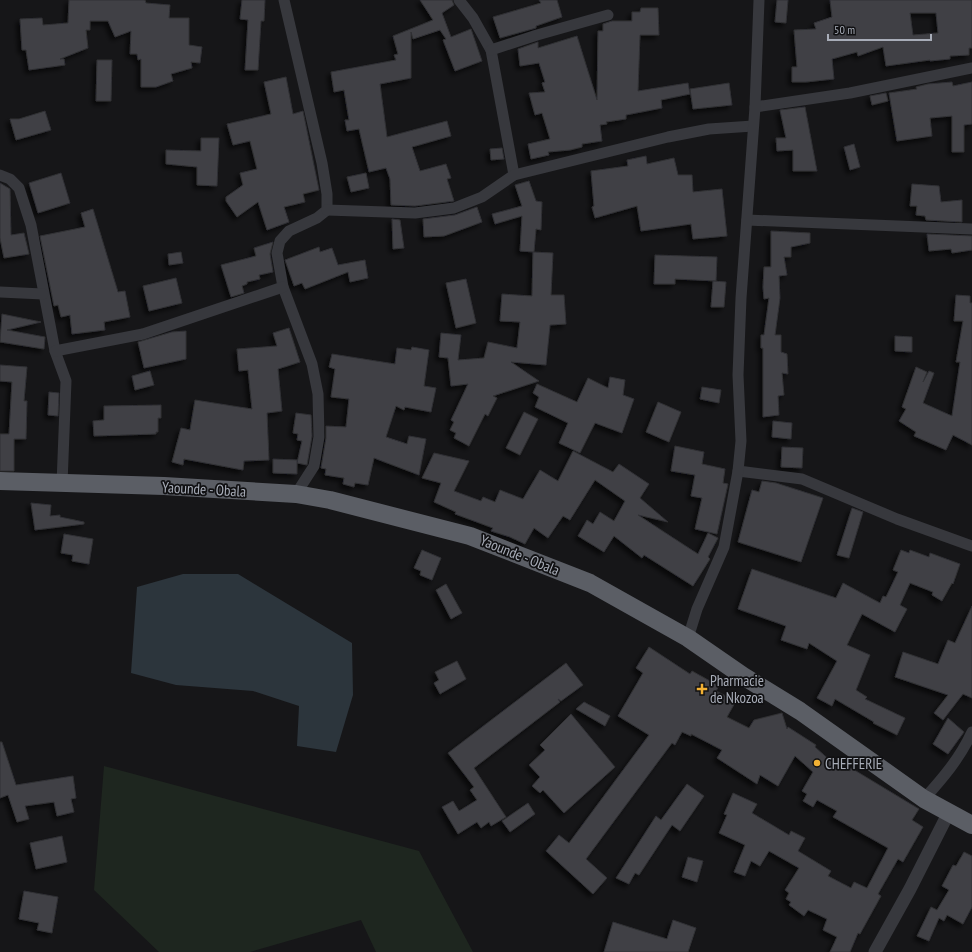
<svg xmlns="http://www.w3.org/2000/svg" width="972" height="952" viewBox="0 0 972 952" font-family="'PT Sans Narrow',sans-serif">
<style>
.green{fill:#1e261f}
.water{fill:#2c353c}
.building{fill:#404145;stroke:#303034;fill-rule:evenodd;filter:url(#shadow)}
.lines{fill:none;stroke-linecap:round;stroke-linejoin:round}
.minor{stroke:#37383d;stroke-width:11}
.tertiary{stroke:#37383d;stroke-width:13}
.trunk{stroke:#5b5e65;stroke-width:18}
.poi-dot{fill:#f2b134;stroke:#111113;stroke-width:1.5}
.labels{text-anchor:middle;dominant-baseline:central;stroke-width:3.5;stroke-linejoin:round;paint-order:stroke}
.street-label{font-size:15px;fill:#a8adb8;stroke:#111113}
.poi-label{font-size:15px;fill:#a8adb8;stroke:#111113;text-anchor:start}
</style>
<defs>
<filter id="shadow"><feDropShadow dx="-3.5" dy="3.5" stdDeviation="2" flood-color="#0009"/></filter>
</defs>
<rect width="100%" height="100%" fill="#161618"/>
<polygon class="green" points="104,766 419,851 473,952 376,952 361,920 250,952 159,952 94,890"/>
<polygon class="water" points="183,574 238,574 352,643 353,695 336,752 297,746 299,706 253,691 176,685 131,673 137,587"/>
<g class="building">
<polygon points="69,0 145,0 146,3 170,5 169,18 189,18 189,45 202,47 200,63 191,62 192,68 171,74 173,81 156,87 141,87 141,59 138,60 137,54 130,54 131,31 115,37 108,21 90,21 90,30 86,30 88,48 60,59 64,59 65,65 29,70 26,50 22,50 20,19 42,18 43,25 68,23"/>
<polygon points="242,0 265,0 264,21 261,21 258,70 245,70 248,20 240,19"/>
<polygon points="420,0 452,0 454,5 442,13 451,37 471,29 482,61 455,71 443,40 446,39 440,30 413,39 411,32 411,78 380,84 387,137 447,121 451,136 412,147 420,171 446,164 451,178 447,179 454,201 415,206 391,205 390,179 386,168 369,172 359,129 347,131 345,120 349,120 344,90 334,92 331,72 396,60 394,55 398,54 393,36 433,20"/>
<polygon points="539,0 557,0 562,17 536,26 536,28 500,38 493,17 541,3"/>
<polygon points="777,0 788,0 786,23 775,22"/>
<path d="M830,0H972V48H969V55L950,56V59L930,61V60L886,66L883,47L858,56L857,52L832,59L834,79L806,82H792V67H797L794,30L816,29L814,23L832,17ZM910,13H936L938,33L913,35Z"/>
<polygon points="641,8 658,8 659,35 640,35 638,91 688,83 690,94 661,100 662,108 626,115 626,119 606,122 607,124 600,125 602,141 582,144 582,147 570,150 548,152 549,155 531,159 528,144 550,139 542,113 535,115 529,93 545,92 542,83 545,82 539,63 520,66 518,49 538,42 538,48 577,36 597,100 598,31 603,31 603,24 612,21 632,21 632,12 640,12"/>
<polygon points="97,60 112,60 111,101 96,101"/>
<polygon points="286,77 293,114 303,111 319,190 303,194 305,202 284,207 289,222 267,230 258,202 237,217 226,201 226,197 243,185 240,173 257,169 250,141 233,145 227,124 271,114 264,82"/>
<polygon points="952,82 953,86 972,82 972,124 964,125 964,152 952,152 952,116 930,118 932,136 897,141 889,93 917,89 916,87 928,84"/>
<polygon points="729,83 732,105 693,109 690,89"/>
<polygon points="886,93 888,101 872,105 870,96"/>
<polygon points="805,107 817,171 793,171 793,150 777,151 776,138 786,138 780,110"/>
<polygon points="45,111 51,130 16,140 10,119 19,119"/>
<polygon points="201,138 219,138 217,186 197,185 197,167 166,164 166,150 201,151"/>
<polygon points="854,144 860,167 850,170 844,147"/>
<polygon points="502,148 504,159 491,160 490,149"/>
<polygon points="646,156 647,164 674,158 678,175 692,175 693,192 722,189 727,236 693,239 691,224 641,231 637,206 595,218 592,207 594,206 591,171 628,166 627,160"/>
<polygon points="61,173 70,203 38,213 29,183"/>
<polygon points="366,173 369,188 351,192 347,177"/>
<polygon points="529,181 536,201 542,202 541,230 536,229 534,252 520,251 522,216 495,224 492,214 522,206 515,185"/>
<polygon points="0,183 10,189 11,235 24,233 29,254 4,258 0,238"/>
<polygon points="912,184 939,186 941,202 962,200 962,222 926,220 925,216 916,215 917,206 910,206"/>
<polygon points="477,207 482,222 444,236 424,237 423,219 455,215"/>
<polygon points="93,209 118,292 125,291 130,317 104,322 105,330 72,334 70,315 61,317 58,305 54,306 40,236 85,227 81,213"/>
<polygon points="392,219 400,220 404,248 393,249"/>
<polygon points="771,231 810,233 810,243 791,247 791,257 784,257 787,275 779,276 780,298 775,335 781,335 781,352 787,354 788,374 782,373 784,395 778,396 779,415 763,417 763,348 761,348 761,335 764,335 769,298 764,299 763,287 764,267 771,267"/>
<polygon points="927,234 972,236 972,250 952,253 951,249 929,251"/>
<polygon points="273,242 270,254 273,272 259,275 260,279 247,282 247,284 242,286 244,293 231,297 221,265 256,256 254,248"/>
<polygon points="319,247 320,252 332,248 338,265 365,260 368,278 350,282 348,272 305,289 302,283 294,286 285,260"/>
<polygon points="181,252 183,263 169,265 168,254"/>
<polygon points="533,252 553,253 551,295 564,295 566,324 550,325 546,365 511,362 539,381 493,396 497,398 488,416 485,414 469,446 454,438 456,433 450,430 454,422 451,420 468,384 451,386 448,358 439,357 441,333 461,335 458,360 484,358 488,342 517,348 520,322 500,321 502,294 532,296"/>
<polygon points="655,255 717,257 716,281 675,279 675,284 654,284"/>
<polygon points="176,278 182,303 149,311 143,286"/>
<polygon points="466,279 476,323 456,328 446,283"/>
<polygon points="713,281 726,282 724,307 711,307"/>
<polygon points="956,295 970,296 970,303 972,303 972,445 953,435 946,450 914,436 916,432 899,421 906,409 902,407 916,367 927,372 923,382 929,371 934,373 923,403 952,416 960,362 956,362 963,321 954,321"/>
<polygon points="2,314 41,322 7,330 45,337 44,349 0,342"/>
<polygon points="289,328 300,362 278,369 282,411 267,413 269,460 244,461 243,470 184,459 183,465 172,462 181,428 190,430 195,400 252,409 248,370 239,371 237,349 277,346 273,333"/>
<polygon points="186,331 186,359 144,368 138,342 172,332"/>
<polygon points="895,336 912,337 912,352 895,351"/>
<polygon points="412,347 429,350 424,386 436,388 431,412 405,407 404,410 396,406 386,437 407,444 409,436 426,439 419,475 374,458 368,485 355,483 354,487 343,484 344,478 325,475 326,469 321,468 326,438 326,426 346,427 349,399 331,397 335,369 329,367 332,354 395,364 397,348 411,350"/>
<polygon points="0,365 27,367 24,401 27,401 26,439 14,439 14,471 0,471 0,434 9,434 12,382 0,381"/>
<polygon points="150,371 154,385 135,390 132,376"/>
<polygon points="610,377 625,380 623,395 634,399 622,433 595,423 580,453 559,443 568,423 535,407 539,397 533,393 537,384 577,402 588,378 608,388"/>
<polygon points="702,387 721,390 719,403 700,399"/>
<polygon points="49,392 59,393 58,416 48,415"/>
<polygon points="658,402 681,412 669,442 646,432"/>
<polygon points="161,405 161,418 158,418 158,432 156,432 156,434 94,436 93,421 104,420 104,406"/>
<polygon points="524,412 538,419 520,455 506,448"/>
<polygon points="296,413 311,415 312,436 307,465 297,463 302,441 297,440 298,434 293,433"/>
<polygon points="773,421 792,423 791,439 772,437"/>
<polygon points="675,446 704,452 702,464 725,469 723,483 728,484 717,534 695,529 702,498 691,496 695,475 671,471"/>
<polygon points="782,447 803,448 802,468 781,467"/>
<polygon points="573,451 613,472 619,464 649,484 640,498 668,522 638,515 698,554 708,533 718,538 708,557 710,559 693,586 644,555 642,558 614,536 604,552 578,536 587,520 593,524 600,512 614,521 625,501 595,480 570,520 563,516 548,538 534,528 525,544 510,537 491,531 493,528 455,514 456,512 434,502 441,483 422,478 434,453 469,461 454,491 481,501 483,497 495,502 500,490 523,499 540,470 558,481"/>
<polygon points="273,459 297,460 297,474 273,473"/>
<polygon points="762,481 776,483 823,498 801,562 738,542 752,490 759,492"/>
<polygon points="31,503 51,505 50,516 60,515 60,517 84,522 84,524 35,530"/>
<polygon points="852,508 863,512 849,558 837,555"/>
<polygon points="64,534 93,539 89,564 72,561 73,555 61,553"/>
<polygon points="422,550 441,558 432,580 420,575 421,571 414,568"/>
<polygon points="901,550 909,553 910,550 929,557 930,553 960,564 953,584 952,583 942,601 932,595 933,592 910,583 900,605 907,609 895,632 862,614 847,645 870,655 856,690 867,697 865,699 905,718 897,735 873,723 874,722 835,699 832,706 817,698 837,661 809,643 807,649 781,640 786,626 738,609 752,569 836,598 843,583 880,603 883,596 886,597 898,572 893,570"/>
<polygon points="446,584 462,613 451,619 436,590"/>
<polygon points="972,606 972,698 963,694 943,720 934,713 948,695 895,677 903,652 938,664 948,640 955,643"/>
<polygon points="649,647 690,674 692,671 719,686 716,691 736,701 727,717 749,728 754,720 782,713 787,729 788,727 816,745 815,747 833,763 834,761 850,771 851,768 919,809 912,820 923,827 903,862 898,859 878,894 881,896 860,934 858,933 850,952 830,952 837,937 823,930 827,919 808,910 804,916 789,905 791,902 786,899 789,893 785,890 799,868 769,851 760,866 751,861 745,876 734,872 745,845 719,833 727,815 724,814 733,793 757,804 752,813 789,835 791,831 805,838 798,851 831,871 828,876 851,888 854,882 867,888 888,848 833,817 837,811 817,800 813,807 803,801 807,794 802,791 813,772 795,756 778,786 760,775 757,784 717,758 722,750 691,734 691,736 682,732 675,745 672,743 586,859 607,878 593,894 546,851 559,835 569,843 649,735 618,716 643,673 636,668"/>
<polygon points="457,661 466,679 440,694 434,683 439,680 435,672"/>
<polygon points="566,663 583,685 561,701 558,699 560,702 474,768 506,817 491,826 489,822 481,828 477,822 458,834 442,807 453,801 459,811 477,800 470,790 474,787 448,753"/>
<polygon points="584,702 610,716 605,726 576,709"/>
<polygon points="571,714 615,767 564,813 543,790 540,793 532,786 540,777 529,765 545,750 540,745"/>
<polygon points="948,718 964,732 948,754 933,744"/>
<polygon points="0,742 2,742 16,785 73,776 76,798 71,799 74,812 57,816 54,802 25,806 29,819 17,822 8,795 0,798"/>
<polygon points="687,784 704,796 680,831 672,825 639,875 635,873 629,884 616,878 656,816 661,820"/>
<polygon points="528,803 535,814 510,832 502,821"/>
<polygon points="62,836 67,862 36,869 30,843"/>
<polygon points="964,852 972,856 972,907 963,924 947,915 944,921 939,918 929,941 917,936 931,907 937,910 949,890 942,886 953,865 956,866"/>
<polygon points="688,857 703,861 697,882 682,877"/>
<polygon points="24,891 58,897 52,933 37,930 39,923 19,919"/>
<polygon points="673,920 696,928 688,952 604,952 613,922 667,939"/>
</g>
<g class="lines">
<g class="minor">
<polyline points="284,0 322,163 327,194 327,210 317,218 289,231 280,241 277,253 283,287 312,364 318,394 319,437 314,466 296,494"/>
<polyline points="459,0 473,18 491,50 514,175"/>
<polyline points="491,50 537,35 608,15"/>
<polyline points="755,107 850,93 972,68"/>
<polyline points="0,175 10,179 19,188 31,225 55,351 66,381 62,484"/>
<polyline points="327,210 415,213 454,208 482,197 514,175 668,137 709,129 753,126"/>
<polyline points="747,220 972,229"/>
<polyline points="0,292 43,294"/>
<polyline points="55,351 143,334 283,287"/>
<polyline points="738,471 802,479 897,519 972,546"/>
<polyline points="688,638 697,609 724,547 738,471 741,441 738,375 741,298 755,107 759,0"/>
<path d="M924,799C943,778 960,758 972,732"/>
</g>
<polyline class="tertiary" points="875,952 910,889 949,812"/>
<polyline class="trunk" points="0,481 164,486 296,494 330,500 470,536 590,583 688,638 743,676 800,711 924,799 972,825"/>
</g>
<g class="poi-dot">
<path d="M700 683h4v4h4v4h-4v4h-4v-4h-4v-4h4z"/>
<circle cx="817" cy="763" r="4"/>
</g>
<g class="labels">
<g class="street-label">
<text transform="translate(204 489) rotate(3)">Yaounde - Obala</text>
<text transform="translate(520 555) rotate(22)">Yaounde - Obala</text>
</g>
<g class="poi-label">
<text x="710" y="680">Pharmacie<tspan x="710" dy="17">de Nkozoa</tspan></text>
<text x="825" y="763">CHEFFERIE</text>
</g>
</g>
<path d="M828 34v6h103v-6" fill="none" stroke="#a8adb8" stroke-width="2"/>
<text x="834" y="34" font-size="12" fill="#a8adb8" stroke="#111113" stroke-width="3" paint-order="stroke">50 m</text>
</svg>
